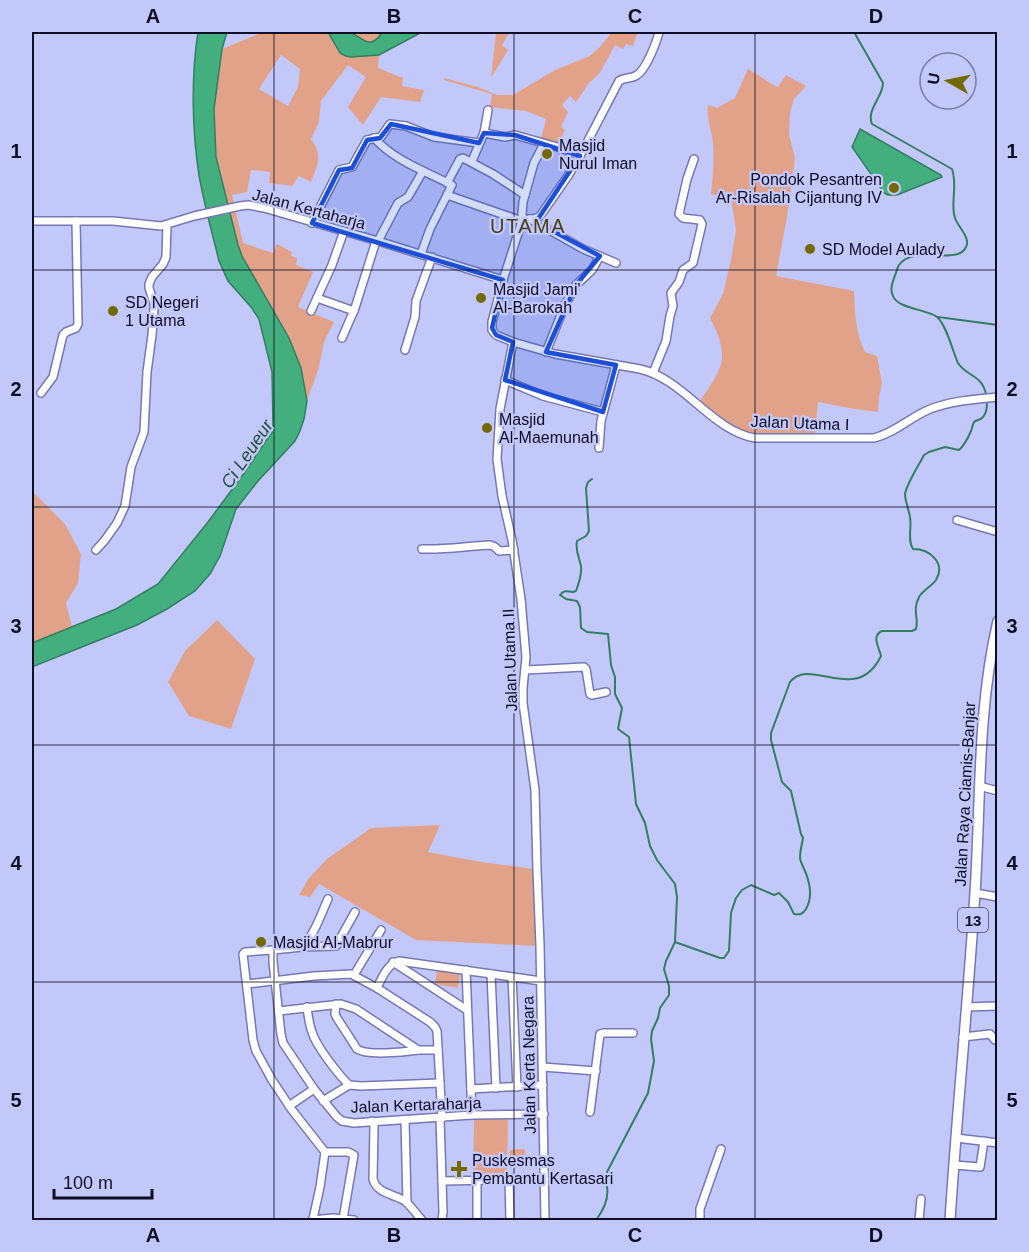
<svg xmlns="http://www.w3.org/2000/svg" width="1029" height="1252" viewBox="0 0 1029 1252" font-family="Helvetica,sans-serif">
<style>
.green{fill:#e2a28a;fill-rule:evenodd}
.water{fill:#43ae7e;stroke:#337e63;stroke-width:1.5}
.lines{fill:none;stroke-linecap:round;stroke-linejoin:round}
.stream{stroke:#337e63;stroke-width:2}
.minor-casing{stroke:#7578b3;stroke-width:10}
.highway-casing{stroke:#7578b3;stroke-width:12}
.minor{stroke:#fff;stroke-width:7}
.highway{stroke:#fff;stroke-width:9}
.marked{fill:#1d4ed8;fill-opacity:0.2;stroke:#1d4ed8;stroke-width:4.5;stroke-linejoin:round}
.grid{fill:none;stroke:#0d0d23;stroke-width:1.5;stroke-opacity:0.55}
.poi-dot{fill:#746800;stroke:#c3c8fb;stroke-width:2}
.labels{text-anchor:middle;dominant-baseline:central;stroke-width:4.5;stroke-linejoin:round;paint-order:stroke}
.shield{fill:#c3c8fb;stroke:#444564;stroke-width:1.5}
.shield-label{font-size:15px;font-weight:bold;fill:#0d0d23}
.poi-label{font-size:16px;fill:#0d0d23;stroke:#c3c8fb;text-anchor:start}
.street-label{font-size:16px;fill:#0d0d23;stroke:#c3c8fb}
.water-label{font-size:18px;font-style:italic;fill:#214d39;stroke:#c3c8fb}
.quarter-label{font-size:20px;letter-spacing:1.5px;fill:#453f16;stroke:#c3c8fb}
.neatline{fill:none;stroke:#0d0d23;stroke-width:2}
.grid-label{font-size:20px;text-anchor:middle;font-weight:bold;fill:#0d0d23}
</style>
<rect width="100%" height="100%" fill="#c3c8fb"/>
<g class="green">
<path d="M263,32H328L331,38L351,57L379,55L378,68L403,78L402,86L424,90L420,102L381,97L363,125L348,107L366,77L348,65L321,101L319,122L311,139C323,155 318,164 311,182L299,176L292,186L269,183L270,172L251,170L247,192L232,195L243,243L273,253L277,244L292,252L291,256L297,258L296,265L313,272L298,307L334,322L324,342L319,367L307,401L301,368L242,256L238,245L216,157L214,109L222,49ZM281,55L300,69L298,87L288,106L259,89Z"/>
<path d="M351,32H379L381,34C370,49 361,40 351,32Z"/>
<polygon points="498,32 510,32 502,45 508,50 491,78 496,34"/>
<polygon points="612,32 638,32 633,46 626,44 623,49 615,45 600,73 589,83 576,102 570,96 562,105 568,112 561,127 565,130 558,145 541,139 546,119 526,111 490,107 492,94 444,80 444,78 478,87 497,95 513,95 555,70 590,56 599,48"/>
<path d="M748,69C759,75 767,82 778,87L786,75L806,86L794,99L790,113L789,135L795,158L787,217L776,276L854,291C855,312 855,332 865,352L877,356L882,383L879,397L878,412L855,409L818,402L815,434L748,433L729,425L700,401C707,390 721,372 722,359C723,344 716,330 710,318L723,294L731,260L736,230L731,198L711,194C713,177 714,161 713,144C712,130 706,119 708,105L717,108L735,98Z"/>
<polygon points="32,491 65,524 81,554 78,583 66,603 72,627 32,643"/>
<polygon points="217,620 255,659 231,729 189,716 168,682 185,651"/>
<polygon points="440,825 428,852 481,862 534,869 537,946 416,940 319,884 310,897 299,895 309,878 327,859 371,828"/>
<polygon points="437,970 460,974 458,988 435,984"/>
<polygon points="508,1118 507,1178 473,1179 474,1119"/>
<polygon points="517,1149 525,1149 525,1165 510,1163 510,1150"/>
</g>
<g class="water">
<path d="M198,32H227L222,49L214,109L215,134L216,157L238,245L242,256L289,338L301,368L307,401L304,419L300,431L295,441L258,481L236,509L220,556L210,574L195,591L167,609L137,625L32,667V643L116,609L158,584L208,522L242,476L272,432L273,425L272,372L259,319L251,307L228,281L219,261C212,232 204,204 199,175C192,130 191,77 198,32Z"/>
<path d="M328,32C334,31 341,31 347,32C360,33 368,53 381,34L379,32H422L379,55L351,57L346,56L340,53Z"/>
<polygon points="860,129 941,175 942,177 897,195 888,195 884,193 852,147"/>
</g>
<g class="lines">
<g class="stream">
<polyline points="938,317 998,325"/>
<path d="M592,479L588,482L586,488L589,531L586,536L577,541C575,550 579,557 581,566C582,574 579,583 576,591L573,592C567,591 564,590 560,595L566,599L577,601L580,607L581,628L587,632L608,634L611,665L615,677V694L622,708L618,729L629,737L636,804L645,823L650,846L657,860L675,884L677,897L675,942L666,961L664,969L669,986V995L660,1008L658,1018L652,1031L651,1039L654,1061L648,1093L607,1172C606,1178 606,1181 607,1187C609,1200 603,1211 596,1220"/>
<path d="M675,942L720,958H724L729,951L731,913L736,898L742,890L751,885L774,895L779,893L788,902L794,914C800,915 803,914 806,909C813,897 810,883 805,871C803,866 800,862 800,857C800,851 802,844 803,838L801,834L791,791L782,782L771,740V733L790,682C810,656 857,706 881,656C879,647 871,636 882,631H912L916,629C919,617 912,611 919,597C923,590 931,587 936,580C946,563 930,549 913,549C907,540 912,528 910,517C909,510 905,501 905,494C907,483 919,465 924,455L929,452L945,447L959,450C965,445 968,438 971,431C972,428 973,424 974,422C976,420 980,420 982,418C990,411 987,392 982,384C976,375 964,373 958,363C953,352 946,324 937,317C927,309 898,309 893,296C890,290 892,284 894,278C896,274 897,268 899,265C913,244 958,266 966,247C971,238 958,227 955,218C950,204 958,186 952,169L872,124C866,110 883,97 883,83L854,32"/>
</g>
<g class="minor-casing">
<g id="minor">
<path d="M659,32C657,41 646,70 637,75C632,79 625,77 619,81L580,156L568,176L540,216C534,221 528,217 522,221L503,280L492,322V330L496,335L513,342L555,354L640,369C684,379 712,431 755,438H874C895,433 909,418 928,410C949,401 975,399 998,397"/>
<polyline points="484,133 505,137 515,135 561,148 580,156"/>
<path d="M374,138C395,161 425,171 452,185L430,229L421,254"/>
<polyline points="472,161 484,133 488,110"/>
<polyline points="447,183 460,159 463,158 493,174 525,195"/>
<polyline points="447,195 522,221"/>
<polyline points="530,219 583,249 616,263"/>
<polyline points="523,220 522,214 523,202 534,163 544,144"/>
<polyline points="32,221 113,221 161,226 194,216 240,206 248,205 264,208 378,241 503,280"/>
<polyline points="312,223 339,170 352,167 367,140 381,137 390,124 406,126 434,137 479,143"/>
<polyline points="378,241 398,203 408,197 423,171"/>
<polyline points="317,298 354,311"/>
<polyline points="311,311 332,265 344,231"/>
<polyline points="342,338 355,308 376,241"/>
<polyline points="513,342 500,409 497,459 502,496 512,540 521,599 526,657 523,688 523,703 535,790 537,870 540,945 545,1220"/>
<polyline points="405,350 415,317 416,301 432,257"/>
<polyline points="546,352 565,305 576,285 592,270 600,256"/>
<polyline points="653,373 666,341 670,316 673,306 671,293 679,282 683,270 693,263 702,224 700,220 683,218 679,214 687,179 694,159"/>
<polyline points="505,380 543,396 603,412"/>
<polyline points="41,393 53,377 63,335 66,332 76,328 78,324 76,221"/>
<polyline points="599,448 601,421 616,365"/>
<polyline points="957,520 998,532"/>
<path d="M422,549C445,550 467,546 490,545L495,547L499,551L514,550"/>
<polyline points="96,550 105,540 117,523 125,506 131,467 144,432 147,372 152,335 154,309 154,303 149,288 149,284 152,277 163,264 166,257 167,225"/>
<polyline points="526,670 584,667 586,669 590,694 592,695 606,692"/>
<polyline points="979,786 998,791"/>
<polyline points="975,893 998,897"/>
<path d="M328,899C321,914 315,934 302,947L273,950V962L281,1034L283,1043L314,1089L337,1117L342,1121L354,1123L472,1115L544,1114"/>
<polyline points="302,947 336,946 355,912"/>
<polyline points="273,950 245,952 243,954 253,1040 256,1051 272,1080 292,1110 325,1152 320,1187 313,1219"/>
<polyline points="393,962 467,1010"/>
<polyline points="466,970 472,1115"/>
<polyline points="491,974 496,1088"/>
<polyline points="354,975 381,930"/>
<polyline points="512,977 517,1087"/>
<polyline points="247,984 314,976 351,974 377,988 430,1022 435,1027 437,1031 442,1118"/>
<path d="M377,988C382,978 387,964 399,961L541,981"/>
<path d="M336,1004L335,1014L337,1018L357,1049C367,1056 404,1052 418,1050"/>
<path d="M307,1007C308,1015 309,1024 312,1032C316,1046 338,1074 349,1085L361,1086L440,1083"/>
<polyline points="966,1007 998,1006"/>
<polyline points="279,1011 341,1004 356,1009 418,1050 438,1050"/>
<polyline points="963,1037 990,1034 995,1040 998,1041"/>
<polyline points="543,1067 596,1071"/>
<polyline points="471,1089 543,1085"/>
<polyline points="323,1101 349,1085"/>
<polyline points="289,1106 314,1089"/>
<polyline points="590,1112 600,1034 604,1033 633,1033"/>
<polyline points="440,1118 443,1212 442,1220"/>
<polyline points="405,1120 407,1203"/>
<path d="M372,1121L374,1126L373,1179C377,1194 394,1194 405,1201C411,1206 417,1215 422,1220"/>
<polyline points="956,1138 998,1143"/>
<polyline points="325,1152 348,1152 354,1155 343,1219"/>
<polyline points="954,1165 980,1167 984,1141"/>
<polyline points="509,1180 510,1220"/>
<polyline points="442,1181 544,1179"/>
<polyline points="477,1181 477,1220"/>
<polyline points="312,1220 333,1218 354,1220"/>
<polyline points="700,1220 700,1209 721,1149"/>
<polyline points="919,1220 921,1199"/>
</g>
</g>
<g class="highway-casing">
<path id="highway" d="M950,1220C957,1111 968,1002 975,893C981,802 977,710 998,621"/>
</g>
<use href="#minor" class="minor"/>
<use href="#highway" class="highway"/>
</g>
<path class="marked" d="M391,124L479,143L484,133L515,135L580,156L536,222L600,256L576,285L546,352L616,365L603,412L505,380L513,342L496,335L492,328L503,280L312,223L339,170L352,168L367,140L380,138Z"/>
<path class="grid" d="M274,32V1220M514,32V1220M755,32V1220M32,270H998M32,507H998M32,745H998M32,982H998"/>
<g class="poi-dot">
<circle cx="547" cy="154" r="6"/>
<circle cx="894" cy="188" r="6"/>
<circle cx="810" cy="249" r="6"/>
<circle cx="481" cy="298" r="6"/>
<circle cx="113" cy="311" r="6"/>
<circle cx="487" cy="428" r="6"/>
<circle cx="261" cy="942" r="6"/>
<path d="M456 1160h6v6h6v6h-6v6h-6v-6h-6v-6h6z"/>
</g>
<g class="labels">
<rect class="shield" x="958" y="908" width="30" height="24" rx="4.5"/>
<g class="shield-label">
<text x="973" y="920">13</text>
</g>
<g class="poi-label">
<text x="559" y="145">Masjid<tspan x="559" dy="18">Nurul Iman</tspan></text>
<text x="882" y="179" text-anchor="end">Pondok Pesantren<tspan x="882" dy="18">Ar-Risalah Cijantung IV</tspan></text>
<text x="822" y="249">SD Model Aulady</text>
<text x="493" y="289">Masjid Jami'<tspan x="493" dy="18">Al-Barokah</tspan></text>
<text x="125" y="302">SD Negeri<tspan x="125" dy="18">1 Utama</tspan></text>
<text x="499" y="419">Masjid<tspan x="499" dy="18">Al-Maemunah</tspan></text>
<text x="273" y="942">Masjid Al-Mabrur</text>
<text x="472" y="1160">Puskesmas<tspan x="472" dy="18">Pembantu Kertasari</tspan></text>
</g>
<g class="street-label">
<text transform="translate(309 209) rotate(15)">Jalan Kertaharja</text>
<text transform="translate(800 423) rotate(2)">Jalan Utama I</text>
<text transform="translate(510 660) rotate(-92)">Jalan Utama II</text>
<text transform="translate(965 794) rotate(-87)">Jalan Raya Ciamis-Banjar</text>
<text transform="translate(529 1065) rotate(-91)">Jalan Kerta Negara</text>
<text transform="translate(416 1105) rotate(-2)">Jalan Kertaraharja</text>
</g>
<g class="water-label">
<text transform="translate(247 454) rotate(-56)">Ci Leueur</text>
</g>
<g class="quarter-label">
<text x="528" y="226">UTAMA</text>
</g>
</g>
<rect width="1029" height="1252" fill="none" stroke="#c3c8fb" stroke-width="66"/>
<g transform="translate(948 81) rotate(279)"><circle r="28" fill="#c3c8fb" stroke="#7a7da5" stroke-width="1.5"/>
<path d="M0-4.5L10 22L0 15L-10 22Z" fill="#746800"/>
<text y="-9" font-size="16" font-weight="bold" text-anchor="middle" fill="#0d0d23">U</text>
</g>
<path d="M54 1189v9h98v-9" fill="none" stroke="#0d0d23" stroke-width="3"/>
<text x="63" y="1189" font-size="18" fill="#0d0d23" stroke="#c3c8fb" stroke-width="4.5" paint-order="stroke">100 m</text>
<rect x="33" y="33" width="963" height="1186" class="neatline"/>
<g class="grid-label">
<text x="153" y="23">A</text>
<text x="394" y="23">B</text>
<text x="635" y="23">C</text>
<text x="876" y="23">D</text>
<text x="16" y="158">1</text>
<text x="1012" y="158">1</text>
<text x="16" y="396">2</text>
<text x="1012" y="396">2</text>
<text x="16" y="633">3</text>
<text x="1012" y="633">3</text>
<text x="16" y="870">4</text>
<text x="1012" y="870">4</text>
<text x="16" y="1107">5</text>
<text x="1012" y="1107">5</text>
<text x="153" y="1242">A</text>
<text x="394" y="1242">B</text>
<text x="635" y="1242">C</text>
<text x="876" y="1242">D</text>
</g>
</svg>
